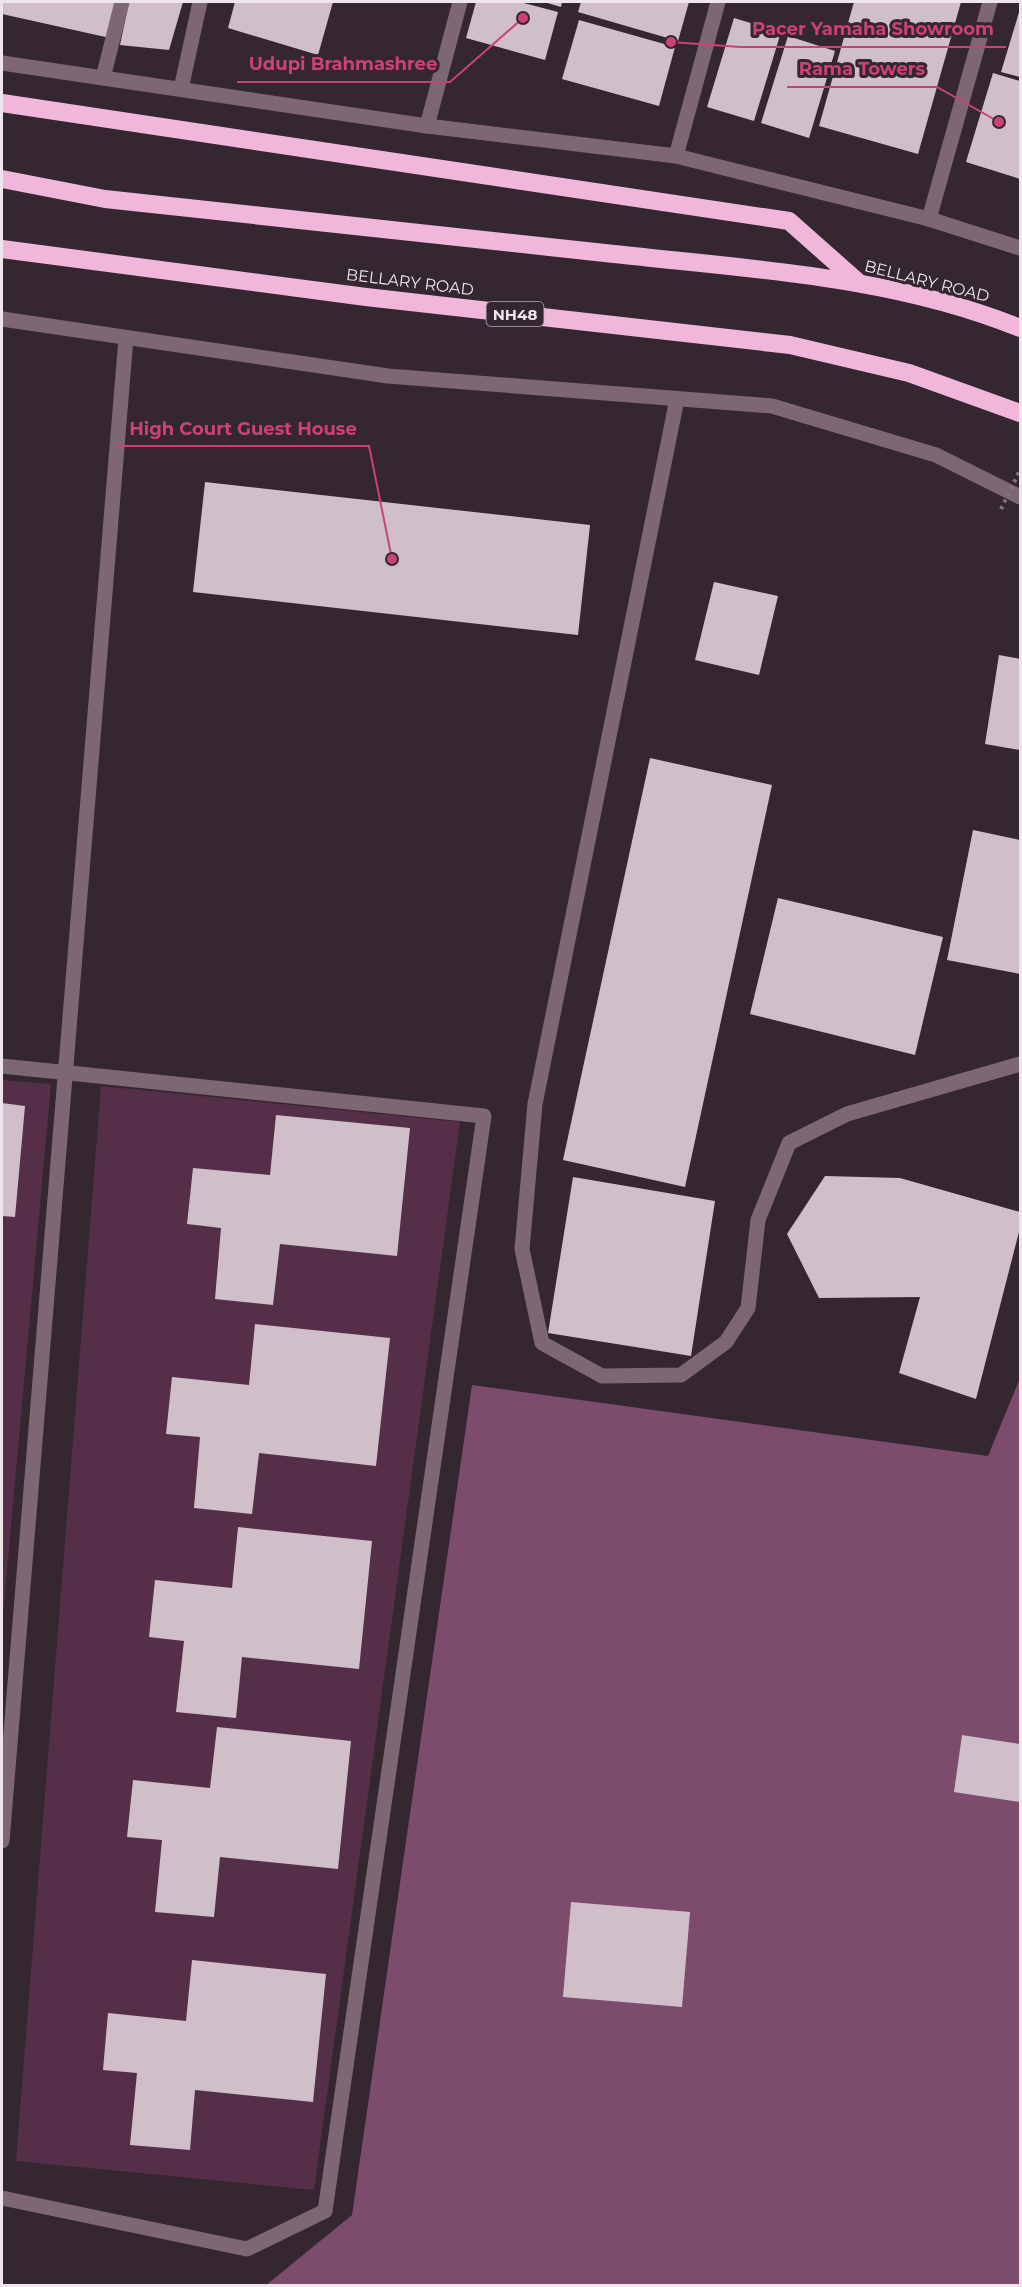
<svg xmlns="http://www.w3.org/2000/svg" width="1022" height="2287" viewBox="0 0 1022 2287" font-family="Montserrat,sans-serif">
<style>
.green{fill:#542f47}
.forest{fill:#7d4b6b}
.building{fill:#d0bfc9}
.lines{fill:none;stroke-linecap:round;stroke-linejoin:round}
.minor{stroke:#7e6775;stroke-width:15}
.highway{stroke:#f1b7db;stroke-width:18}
.path-bridge{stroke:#80757c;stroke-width:4;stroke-dasharray:3 4.5;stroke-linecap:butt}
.labels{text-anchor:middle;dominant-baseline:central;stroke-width:6;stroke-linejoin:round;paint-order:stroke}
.shield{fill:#34272f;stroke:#b7adb3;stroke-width:1.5}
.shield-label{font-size:15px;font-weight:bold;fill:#efe6eb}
.street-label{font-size:16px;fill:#efe6eb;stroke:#34272f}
.leader{fill:none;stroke:#cb4178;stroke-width:2}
.callout-dot{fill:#cb4178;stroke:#34272f;stroke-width:2}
.callout-label{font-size:18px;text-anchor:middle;font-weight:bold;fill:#cb4178;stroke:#34272f;stroke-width:6;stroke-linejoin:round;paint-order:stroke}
</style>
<rect width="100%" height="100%" fill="#34272f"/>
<g class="green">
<polygon points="2,1080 51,1084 2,1626"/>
<polygon points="101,1086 460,1122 314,2190 16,2161"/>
</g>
<polygon class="forest" points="1020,1378 1020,2285 265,2286 352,2215 472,1385 988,1456"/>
<g class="building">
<polygon points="2,2 118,2 110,38 2,14"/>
<polygon points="129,2 183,2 169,50 120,45"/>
<polygon points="235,2 333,2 318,55 228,28"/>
<polygon points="476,2 520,2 558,12 545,60 466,38"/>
<polygon points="544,2 562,2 561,7"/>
<polygon points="581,2 689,2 678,41 578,12"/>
<polygon points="854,2 961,2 918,154 819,126"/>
<polygon points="1020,9 1020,77 1001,72"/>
<polygon points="734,18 781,32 754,121 707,107"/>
<polygon points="579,20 675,47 659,106 562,79"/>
<polygon points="788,36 835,51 809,138 761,123"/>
<polygon points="993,73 1020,81 1020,179 966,162"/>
<polygon points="205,482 590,525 578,635 193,592"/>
<polygon points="714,582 778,596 759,675 695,660"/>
<polygon points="999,655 1020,659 1020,750 985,744"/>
<polygon points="650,758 772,785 685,1187 563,1160"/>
<polygon points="973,830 1020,840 1020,974 947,960"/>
<polygon points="778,898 943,937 915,1055 750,1014"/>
<polygon points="2,1103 25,1106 15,1217 2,1216"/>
<polygon points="276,1115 410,1128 397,1256 280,1244 273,1305 215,1299 221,1228 187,1224 193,1168 270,1175"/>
<polygon points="825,1176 900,1178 1020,1212 1020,1228 976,1399 899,1373 920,1297 819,1298 787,1234"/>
<polygon points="573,1177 715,1201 691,1356 548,1333"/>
<polygon points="255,1324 390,1338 376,1466 259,1453 252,1514 194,1508 200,1437 166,1434 172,1377 249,1385"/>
<polygon points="238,1527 372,1541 359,1669 242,1657 236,1718 176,1712 184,1641 149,1637 155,1580 232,1588"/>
<polygon points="217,1727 351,1741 338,1869 220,1857 214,1917 155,1912 162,1840 127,1837 133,1780 210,1788"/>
<polygon points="962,1735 1020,1744 1020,1802 954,1792"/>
<polygon points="571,1902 690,1912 682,2007 563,1997"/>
<polygon points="192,1960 326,1974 313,2102 195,2090 190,2150 130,2145 137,2073 103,2070 108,2013 186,2021"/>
</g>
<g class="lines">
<g class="minor">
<polyline points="2,63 427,126 676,156 929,219 1020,248"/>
<polyline points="103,78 122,2"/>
<polyline points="181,89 200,2"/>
<polyline points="427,126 460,2"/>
<polyline points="676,156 718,2"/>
<polyline points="929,219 990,2"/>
<polyline points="2,319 388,376 772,406 936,455 1020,497"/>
<polyline points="677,399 535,1104 522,1249 542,1343 602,1376 681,1375 726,1342 748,1308 758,1220 789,1143 847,1114 1020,1064"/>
<polyline points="2,1066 484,1116 325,2211 247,2249 2,2198"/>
<polyline points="2,1841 126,338"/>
</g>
<g class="highway">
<polyline points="2,103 789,221 859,283"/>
<path d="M2,179L105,199C275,217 445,235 614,254C750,269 893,276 1020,328"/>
<polyline points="2,249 366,297 790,345 909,373 1020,413"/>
</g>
<polyline class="path-bridge" points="1001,509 1020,470"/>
</g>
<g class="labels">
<rect class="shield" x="486.5" y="302" width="57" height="24" rx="4.5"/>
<g class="shield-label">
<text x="515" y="314">NH48</text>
</g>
<g class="street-label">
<text transform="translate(927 281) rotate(14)">BELLARY ROAD</text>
<text transform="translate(410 282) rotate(7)">BELLARY ROAD</text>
</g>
</g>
<path class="leader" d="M671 42L740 47H1006M523 18L450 82H237M999 122L937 87H787M392 559L369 446H117"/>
<g class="callout-dot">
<circle cx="671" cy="42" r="6"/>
<circle cx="523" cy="18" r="6"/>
<circle cx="999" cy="122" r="6"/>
<circle cx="392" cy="559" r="6"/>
</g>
<g class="callout-label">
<text x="873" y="35">Pacer Yamaha Showroom</text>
<text x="343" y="70">Udupi Brahmashree</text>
<text x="862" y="75">Rama Towers</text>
<text x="243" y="435">High Court Guest House</text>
</g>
<rect width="1022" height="2287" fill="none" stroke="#efe6eb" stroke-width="6"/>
</svg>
